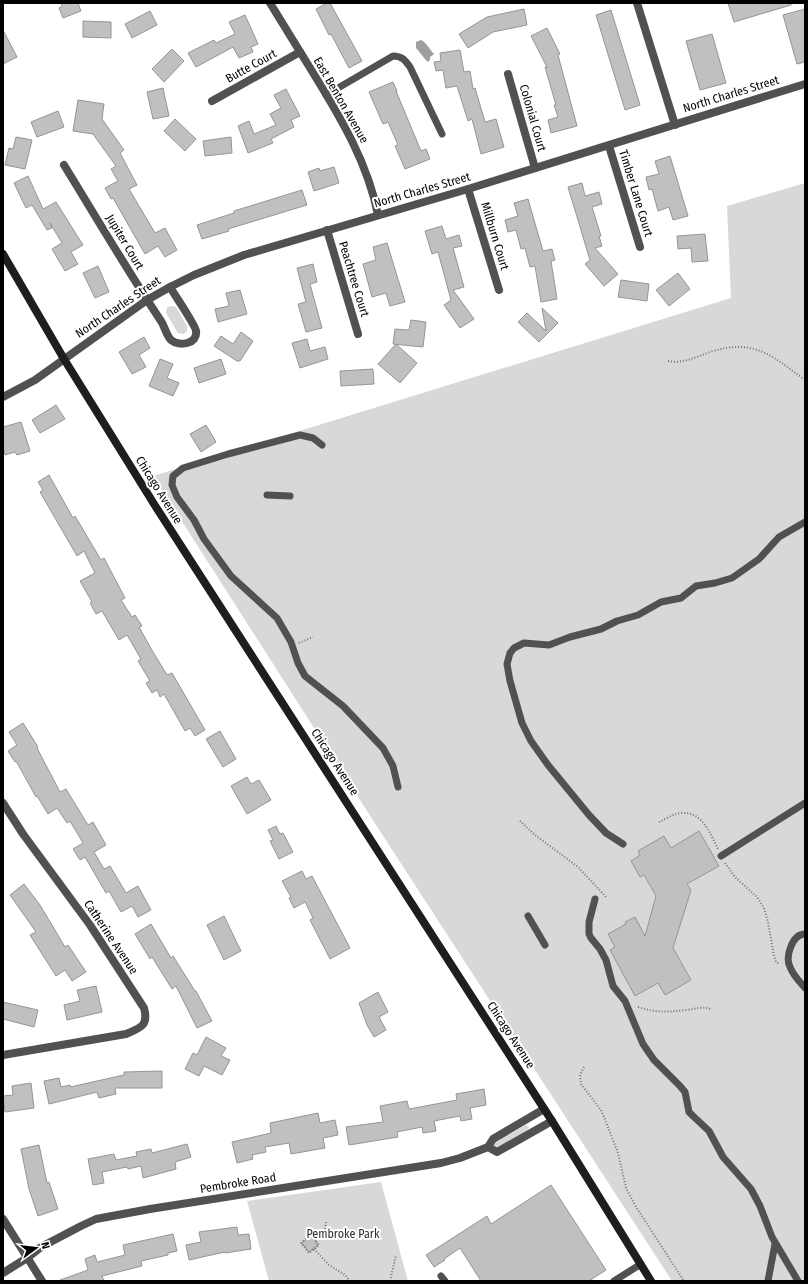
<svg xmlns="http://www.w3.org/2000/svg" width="808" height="1284" viewBox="0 0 808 1284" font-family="'Fira Sans Condensed',sans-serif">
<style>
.green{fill:#d8d8d8}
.water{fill:#9f9f9f}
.building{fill:#c0c0c0;stroke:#959595}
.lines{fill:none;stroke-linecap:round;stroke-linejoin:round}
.path{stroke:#737373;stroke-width:2;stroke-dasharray:1 2;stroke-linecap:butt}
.service{stroke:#515151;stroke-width:7}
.minor{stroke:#515151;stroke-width:8}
.secondary{stroke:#1e1e1e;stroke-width:8}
.labels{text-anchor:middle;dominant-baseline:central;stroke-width:4;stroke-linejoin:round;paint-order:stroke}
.street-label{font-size:12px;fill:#000;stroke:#fff}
.park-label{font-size:12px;fill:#2f2f2f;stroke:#fff}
</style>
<rect width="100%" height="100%" fill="#fff"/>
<g class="green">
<polygon points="805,183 805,1281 672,1281 376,825 153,476 731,298 727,206"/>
<polygon points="171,306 176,307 187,326 187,331 184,334 178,333 166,313 167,307"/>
<polygon points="526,1125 529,1127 527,1131 496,1148 494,1147 493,1144"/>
<polygon points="381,1182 408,1281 269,1281 247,1201"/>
</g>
<path class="water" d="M421,40C426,42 430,50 434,54L433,55L430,57V60L428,62C426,61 419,51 416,48V42Z"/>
<g class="building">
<polygon points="61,3 78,3 81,11 63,18 59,8 62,6"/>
<polygon points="327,3 330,3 362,61 349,68 331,34 329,35 316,9"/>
<polygon points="728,3 791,3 791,5 734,22"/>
<polygon points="524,9 527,25 493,32 468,48 459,34 487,17"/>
<polygon points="805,9 805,62 797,64 783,15"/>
<polygon points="611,10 640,105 625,110 596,15"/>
<polygon points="150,11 157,25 132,38 125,24"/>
<polygon points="245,15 258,44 251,47 253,52 239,58 233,47 196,67 188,53 214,40 216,43 235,34 229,22"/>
<polygon points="83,21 111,22 111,38 83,37"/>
<polygon points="547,28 560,54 558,55 577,126 551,133 548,120 558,117 554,105 556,105 545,67 547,67 531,36"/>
<polygon points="3,30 17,57 3,64"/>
<polygon points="712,34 726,83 700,90 686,41"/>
<polygon points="172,49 184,61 164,82 152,69"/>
<polygon points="460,50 464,72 470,71 473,89 475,88 485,122 496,119 504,147 481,154 472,119 468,121 457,86 446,88 443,70 436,71 434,62 441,61 440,53"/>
<polygon points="393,82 397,91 396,91 421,151 426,149 430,159 405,169 395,146 398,145 388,122 383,124 369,92"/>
<polygon points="163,88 169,116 153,119 147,92"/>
<polygon points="286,89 300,116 291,120 294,127 271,139 273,143 248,153 238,126 249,121 254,134 276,125 270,114 281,108 274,95"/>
<polygon points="78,100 104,104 102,119 124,150 120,153 137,185 129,189 155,233 165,228 177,250 165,257 158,246 145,254 113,198 111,199 105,188 118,181 111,169 116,166 93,134 73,131"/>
<polygon points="58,111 64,127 37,137 31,122"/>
<polygon points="175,119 196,139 185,151 164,131"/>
<polygon points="16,137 32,140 25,169 5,165 9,148 13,149"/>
<polygon points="231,137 232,153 205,156 203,141"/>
<polygon points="670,156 688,216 673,220 669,207 658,211 652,189 649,190 646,177 659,174 655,161"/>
<polygon points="334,167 339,183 314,191 308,172 319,168 320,171"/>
<polygon points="28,176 43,209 56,202 83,245 71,252 78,264 65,271 52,249 62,243 50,223 52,228 47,230 32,205 26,208 14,183"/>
<polygon points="582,183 585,196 599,192 602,204 592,207 601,236 599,236 602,246 595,248 618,274 604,286 585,264 590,260 568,187"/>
<polygon points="302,190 307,205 228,229 229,231 202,239 197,225 234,213 234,211"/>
<polygon points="528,199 543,251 552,249 555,260 551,261 557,299 541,302 535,266 530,267 525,248 521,249 516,230 508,232 505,220 518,216 514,203"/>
<polygon points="442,226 446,239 459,235 462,246 453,248 464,287 453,290 474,319 460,328 444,305 451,300 438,252 432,254 425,231"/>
<polygon points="705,234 708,261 692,262 691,248 678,249 677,236"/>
<polygon points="387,243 405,302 390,306 386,293 372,297 363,264 376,260 373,247"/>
<polygon points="313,264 317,282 310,284 322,328 306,332 298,304 306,302 297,268"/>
<polygon points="98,266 109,292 95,298 83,273"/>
<polygon points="678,273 690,289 669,306 656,290"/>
<polygon points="621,280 649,284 647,301 618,297"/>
<polygon points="240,290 247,314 218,322 215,309 229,306 226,293"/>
<polygon points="542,308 558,323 539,342 518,322 527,313 546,331"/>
<polygon points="411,320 426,322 423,347 393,344 395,329 409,330"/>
<polygon points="241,332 253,341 240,361 237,361 214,346 221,336 233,344"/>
<polygon points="144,337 150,348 139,355 146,367 132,374 119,352"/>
<polygon points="307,339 310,351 325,347 328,359 300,368 292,343"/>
<polygon points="396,344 417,363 400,383 378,364"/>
<polygon points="160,359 173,364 167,378 179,383 173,396 149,386"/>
<polygon points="221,359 226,374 199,383 194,368"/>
<polygon points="373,369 374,384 341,386 340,371"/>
<polygon points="56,405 65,419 40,433 32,420"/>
<polygon points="21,422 30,451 17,455 15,452 5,455 3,446 3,427"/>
<polygon points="206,425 216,442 201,452 190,434"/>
<polygon points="49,475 73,518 75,516 101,560 104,558 125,598 121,600 132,617 135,615 142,626 139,627 153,652 167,675 172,673 205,730 195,736 190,728 185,731 164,694 160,697 157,690 152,693 146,683 150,681 138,661 141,659 127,635 119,640 102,611 96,614 90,603 92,602 80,581 95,573 84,551 77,556 40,492 43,490 38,482"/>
<polygon points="23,723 38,747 37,748 60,792 66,789 88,825 93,822 106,845 94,852 104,869 110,866 126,893 138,886 151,910 138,917 132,906 121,912 109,891 106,893 85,857 80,860 73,849 83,843 70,821 67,823 57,808 48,814 37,796 36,797 16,761 15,762 8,751 17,745 9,732"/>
<polygon points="220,731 236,759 223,767 206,739"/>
<polygon points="247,777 251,784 259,780 271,800 247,814 231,786"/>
<polygon points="276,826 280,834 283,833 293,852 279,859 270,841 273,840 268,830"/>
<polygon points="699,831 719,866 687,884 691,890 673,948 691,980 665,995 658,983 635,996 610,950 615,947 608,934 626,924 625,922 635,917 645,936 656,896 644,875 640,877 631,861 640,855 638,851 664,836 671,848"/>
<polygon points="302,871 306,879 312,876 350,948 330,959 310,920 313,918 305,902 294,908 289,898 291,897 282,881"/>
<polygon points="24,884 40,905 65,947 68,945 86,972 72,981 65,970 56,976 30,935 36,932 10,895"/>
<polygon points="224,916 241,951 224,960 207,925"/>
<polygon points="151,924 171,958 173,956 195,991 196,991 212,1021 197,1028 176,986 172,989 152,957 150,959 135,934"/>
<polygon points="96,986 102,1012 67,1020 64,1005 80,1001 77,990"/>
<polygon points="378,992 388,1012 379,1017 386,1030 374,1037 367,1025 359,1003"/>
<polygon points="3,1002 38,1010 34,1027 3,1019"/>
<polygon points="206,1037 226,1048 221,1056 230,1060 222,1075 204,1066 199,1076 185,1069 193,1053 197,1055"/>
<polygon points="162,1071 162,1088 115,1088 116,1094 99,1098 97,1092 49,1104 44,1081 59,1078 61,1087 70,1085 70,1087 124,1075 124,1072"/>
<polygon points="31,1083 34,1108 5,1112 3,1096 13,1095 12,1086"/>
<polygon points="484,1089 486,1105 470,1108 472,1119 461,1121 460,1116 434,1121 436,1131 423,1133 422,1127 397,1132 398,1137 349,1145 346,1127 383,1122 380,1106 407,1101 409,1109 457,1100 456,1094"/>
<polygon points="318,1113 320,1123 335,1120 338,1135 323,1138 325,1148 291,1154 289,1143 265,1147 266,1152 252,1155 253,1159 237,1163 232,1142 271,1133 270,1123"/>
<polygon points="187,1144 191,1157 175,1162 176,1169 143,1178 141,1166 128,1169 127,1167 102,1172 104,1183 93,1185 88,1159 114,1154 116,1160 137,1156 136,1152 151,1149 152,1153"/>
<polygon points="39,1145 47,1183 49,1182 58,1209 38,1216 29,1189 21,1149"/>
<polygon points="551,1185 606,1270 589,1281 481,1281 460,1248 444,1259 445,1260 434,1267 426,1255 487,1216 491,1224"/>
<polygon points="237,1227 238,1235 249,1234 251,1249 225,1253 225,1252 189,1260 186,1245 201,1242 199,1232"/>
<polygon points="173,1234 177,1251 168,1253 168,1255 141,1261 142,1266 102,1276 104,1281 60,1281 60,1280 88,1270 85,1259 95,1255 97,1262 125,1255 123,1245"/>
<polygon points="311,1235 318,1245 309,1252 302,1243"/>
</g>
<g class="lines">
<g class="path">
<path d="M668,361C683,364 696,357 710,352C754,338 771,355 805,380"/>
<polyline points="299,643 313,637"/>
<polyline points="520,821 535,835 578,867 607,898"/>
<path d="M659,822C666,819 674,813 682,813C702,811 711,835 718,849"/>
<polyline points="725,863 735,877 757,897 764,908 768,922 774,956 776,962 780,964"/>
<path d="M638,1007C656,1013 667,1012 686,1010C695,1009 703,1006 711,1009"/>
<polyline points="584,1067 580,1075 581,1084 601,1110 604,1117 618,1153 626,1188 636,1207 684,1281"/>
<polyline points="325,1232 326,1221"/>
<polygon points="311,1234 319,1245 309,1253 301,1243"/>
<polyline points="315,1240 325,1232 339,1230"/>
<polyline points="314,1249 329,1265 345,1275 350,1281"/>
<polyline points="390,1281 396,1255"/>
</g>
<g class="service">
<path d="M326,95L393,56C402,56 405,60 410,67L442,134"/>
<polyline points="322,445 313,438 300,435 228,454 183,468 173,476 172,485 177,497 194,520 204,539 231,576 277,618 291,642 298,663 305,676 343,706 383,748 393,766 398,787"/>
<polyline points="267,495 290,496"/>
<polyline points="623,844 606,833 589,815 548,765 531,741 522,723 510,681 507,664 510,653 514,648 524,643 549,645 570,637 601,629 617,621 638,615 661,602 681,598 696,586 715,583 732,578 759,559 779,537 805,522"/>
<polyline points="721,856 805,803"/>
<polyline points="595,899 589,922 589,934 591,938 600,949 606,960 613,986 625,1001 643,1044 654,1060 680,1086 685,1092 689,1112 693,1116 709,1131 723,1157 751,1189 760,1206 772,1237 798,1281"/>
<polyline points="528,916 545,945"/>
<path d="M805,934C792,934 785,957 790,967C793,975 799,981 805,988"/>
<polyline points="441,1276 445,1281"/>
<polyline points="614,1281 641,1264"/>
<polyline points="768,1281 775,1244"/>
</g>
<g class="minor">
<path d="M270,3C285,27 300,52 315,76C342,120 368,164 378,215"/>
<polyline points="637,3 675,125"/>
<polyline points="508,74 535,168"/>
<polyline points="212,101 300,52"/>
<polyline points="609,146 640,247"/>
<path d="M64,165C96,217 127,270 161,321C165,327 166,335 171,340C179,347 198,344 196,331C196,326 174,294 170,287"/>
<polyline points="468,189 499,290"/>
<polyline points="327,230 358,334"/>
<polyline points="3,397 35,380 147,300 170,287 194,275 244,255 468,189 805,84"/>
<path d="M3,803L23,834L90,925L144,1008C149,1026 140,1028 126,1034L3,1055"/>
<polyline points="488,1147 497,1152 552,1121"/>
<polyline points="3,1219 42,1281"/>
<polyline points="3,1273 27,1258 41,1247 81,1226 96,1219 150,1209 441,1163 460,1158 488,1147 493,1139 544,1109"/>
</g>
<polyline class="secondary" points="3,254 64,359 154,504 552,1121 651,1281"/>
</g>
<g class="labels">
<g class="street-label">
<text transform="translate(251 66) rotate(-29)">Butte Court</text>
<text transform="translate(731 94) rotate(-17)">North Charles Street</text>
<text transform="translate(341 100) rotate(60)">East Benton Avenue</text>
<text transform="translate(533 118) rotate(74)">Colonial Court</text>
<text transform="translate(422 190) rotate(-16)">North Charles Street</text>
<text transform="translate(636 193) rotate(73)">Timber Lane Court</text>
<text transform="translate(495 236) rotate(73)">Millburn Court</text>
<text transform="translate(125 242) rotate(59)">Jupiter Court</text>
<text transform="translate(354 279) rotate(73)">Peachtree Court</text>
<text transform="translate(118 307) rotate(-34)">North Charles Street</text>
<text transform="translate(159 490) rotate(58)">Chicago Avenue</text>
<text transform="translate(335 762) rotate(57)">Chicago Avenue</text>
<text transform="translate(111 937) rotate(56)">Catherine Avenue</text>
<text transform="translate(511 1035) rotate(57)">Chicago Avenue</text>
<text transform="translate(238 1183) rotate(-9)">Pembroke Road</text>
</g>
<g class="park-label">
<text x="343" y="1234">Pembroke Park</text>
</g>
</g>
<rect width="808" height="1284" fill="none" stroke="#000000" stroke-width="8"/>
<g transform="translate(36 1248) rotate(75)" stroke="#ffffff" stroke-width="3" paint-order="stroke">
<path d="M0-3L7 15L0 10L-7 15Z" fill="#000000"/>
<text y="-6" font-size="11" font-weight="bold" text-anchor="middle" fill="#000000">N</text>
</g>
</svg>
